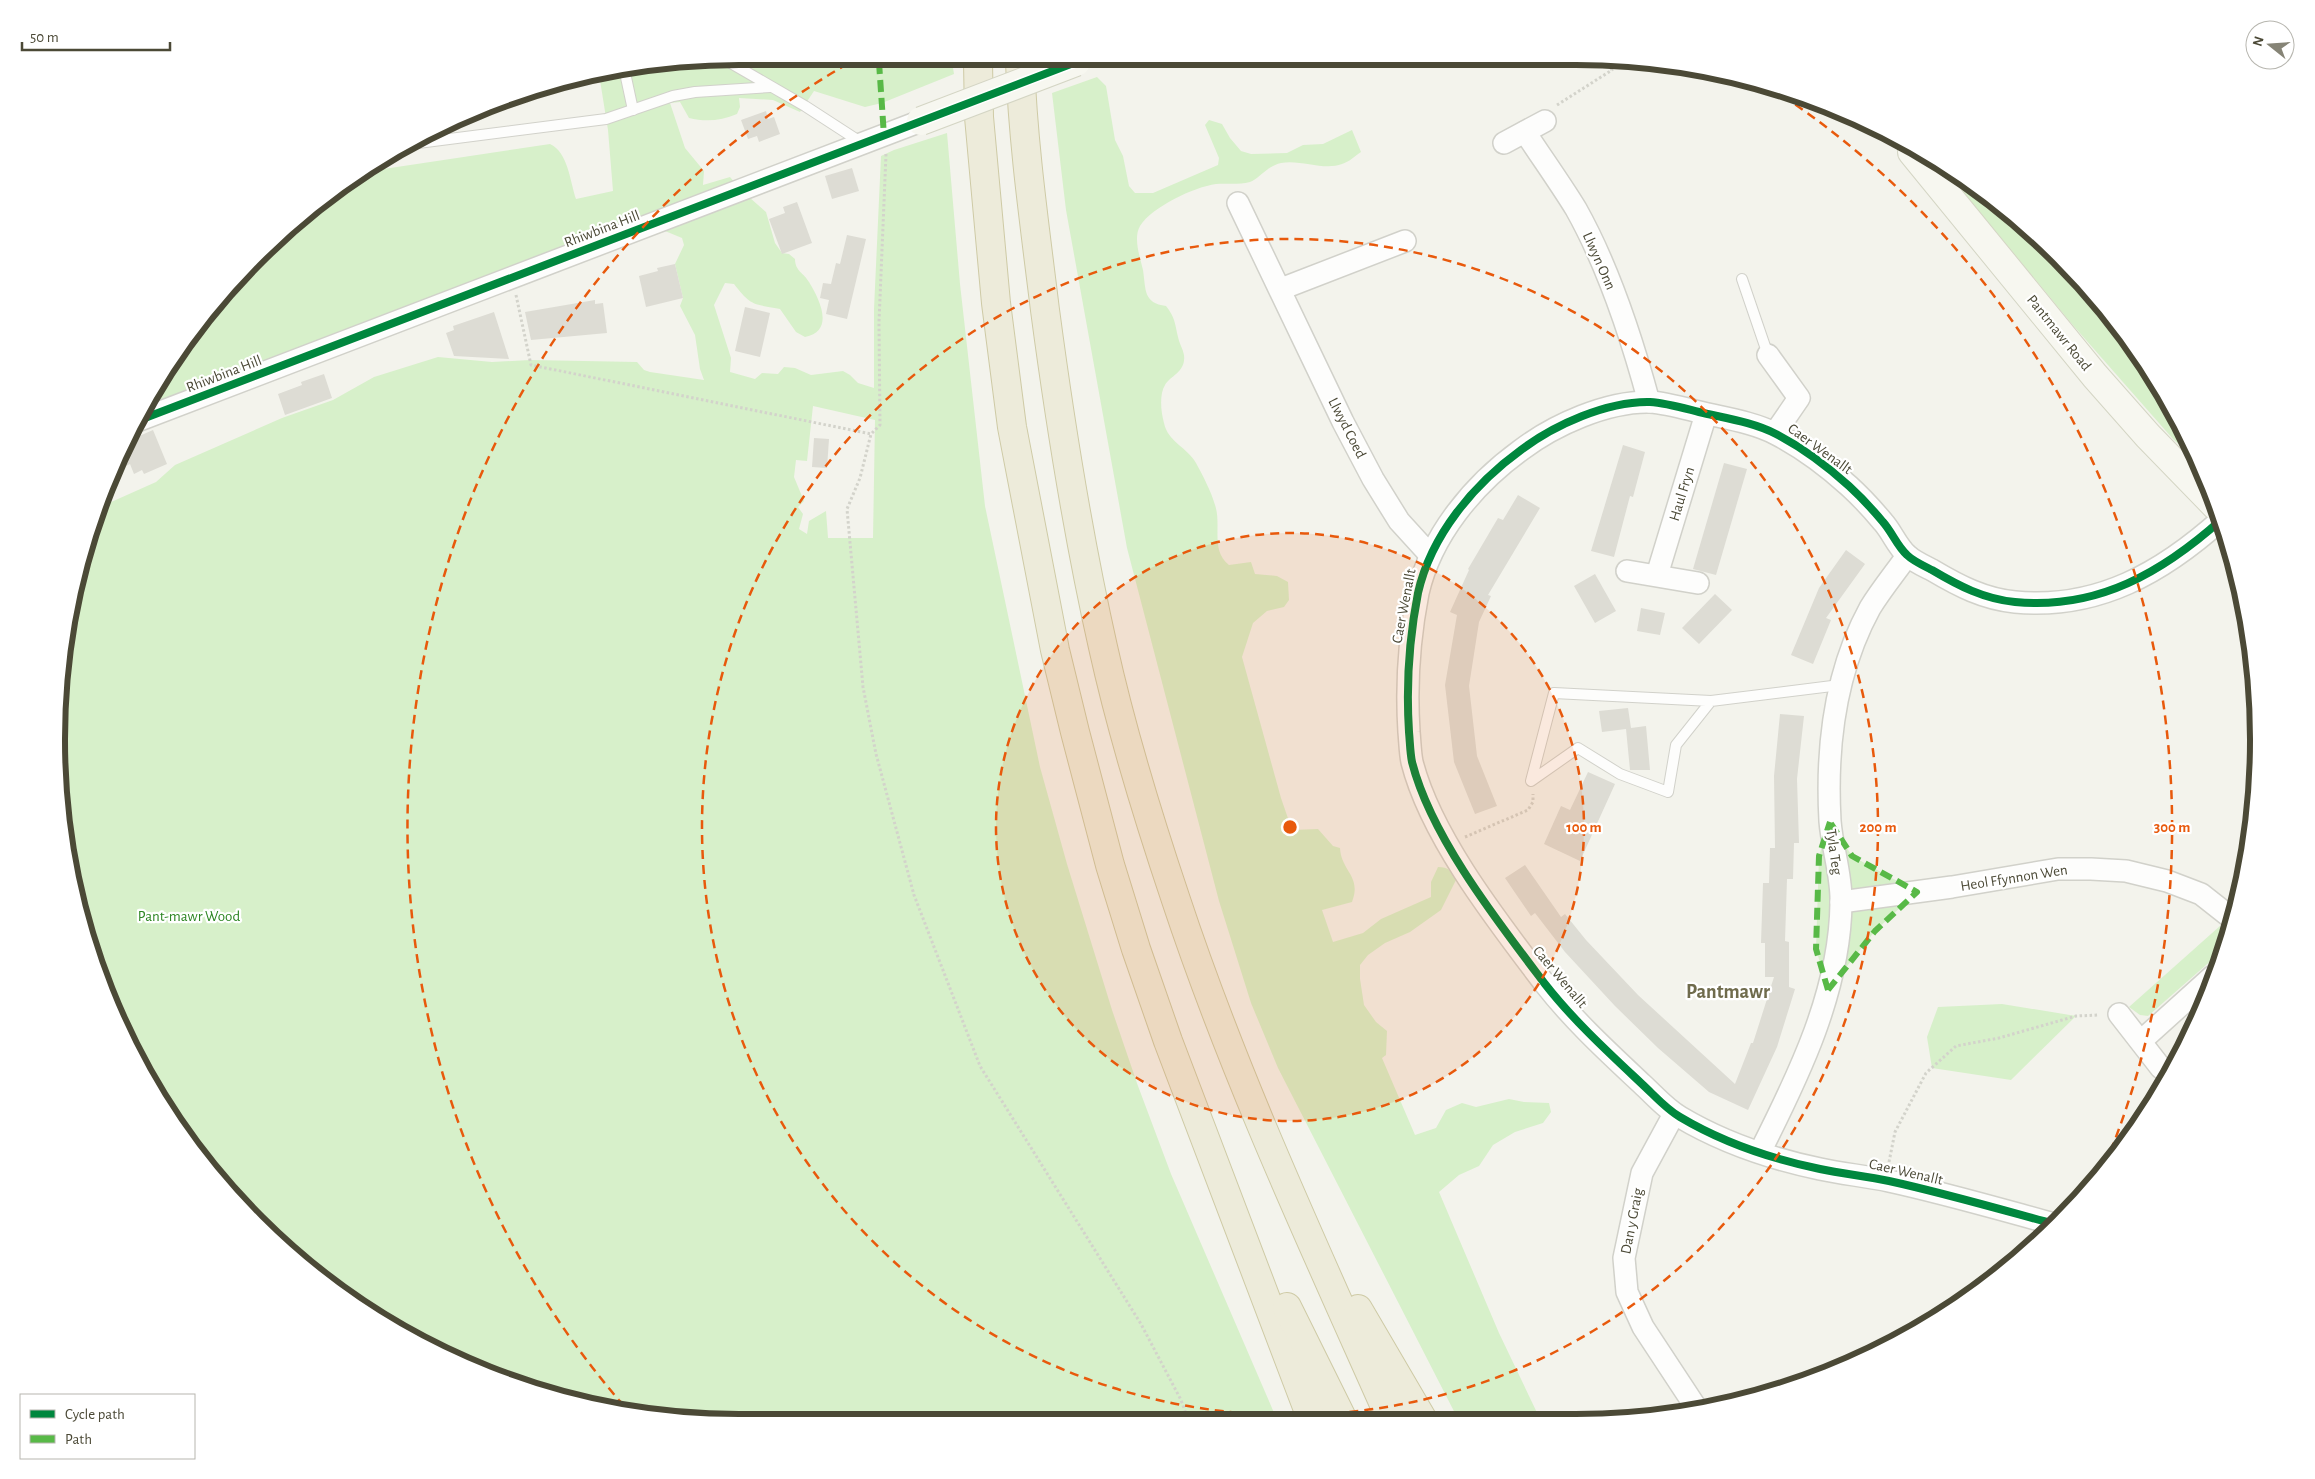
<svg xmlns="http://www.w3.org/2000/svg" width="2315" height="1479" viewBox="0 0 2315 1479" font-family="'Alegreya Sans',sans-serif">
<style>
.green{fill:#d7f0ca;fill-rule:evenodd}
.building{fill:#dddcd4}
.lines{fill:none;stroke-linecap:round;stroke-linejoin:round}
.lane-casing{stroke:#d1d1ca;stroke-width:12}
.street-casing{stroke:#d1d1ca;stroke-width:24}
.secondary-casing{stroke:#d4d5c4;stroke-width:30}
.highway-casing{stroke:#cecaa5;stroke-width:30}
.path{stroke:#d3d3cb;stroke-width:3;stroke-dasharray:2.5 2.5;stroke-linecap:butt}
.lane{stroke:#fdfdfc;stroke-width:10}
.street{stroke:#fdfdfc;stroke-width:21}
.secondary{stroke:#f7f7f0;stroke-width:28}
.highway{stroke:#edebda;stroke-width:28}
.secondary-bridge-casing{stroke:#d4d5c4;stroke-width:30;stroke-linecap:butt}
.secondary-bridge{stroke:#f7f7f0;stroke-width:28}
.quiet{stroke:#58b947;stroke-width:6;stroke-dasharray:12 6;stroke-linecap:butt}
.cycleway-casing{stroke:#fff;stroke-width:11}
.cycleway{stroke:#00873e;stroke-width:8}
.ring{fill:none;stroke:#e8590c;stroke-width:2.5;stroke-dasharray:9 6}
.labels{text-anchor:middle;dominant-baseline:central;stroke-width:4.5;stroke-linejoin:round;paint-order:stroke}
.street-label{font-size:15px;fill:#4b4936;stroke:#fff}
.park-label{font-size:15px;fill:#2c8522;stroke:#fff}
.district-label{font-size:20px;font-weight:bold;fill:#6f6b4c;stroke:#fff}
.rim{fill:none;stroke:#4b4936;stroke-width:6}
.centre{fill:#e8590c;stroke:#fff;stroke-width:2.5}
.ring-label{font-size:15px;text-anchor:middle;font-weight:bold;fill:#e8590c;stroke:#fff;stroke-width:4.5;stroke-linejoin:round;paint-order:stroke}
</style>
<rect width="100%" height="100%" fill="#f3f3ec"/>
<g class="green">
<path d="M650,62H952L954,74L882,103L865,107L814,91L800,112L773,100L739,98L740,107L737,114C721,121 705,122 689,118L680,102L670,103L685,148L704,171L703,185L730,177L741,190L766,212L775,243L782,253L789,254L795,259C795,271 804,273 809,282C820,300 835,331 805,337L796,332L780,309C753,304 751,306 734,284L725,283L714,305L731,358L730,372L755,379L762,373L778,374L784,367L795,368L811,375L843,371L850,375L858,383L874,388V309L881,156L894,150L947,133L960,284L985,506L1040,767L1067,864L1112,1010L1138,1086L1171,1174L1275,1415L1280,1420L1198,1419L1197,1417V1419L651,1417L478,1371L323,1281L226,1190L171,1119L108,1001L80,917L56,739L69,606L93,520L99,504L109,503L156,482L175,465L282,418L333,400L374,377L438,357L492,362L530,360L637,362L644,370L650,372L704,380L700,369L695,335L680,306L683,298L675,264L684,245L682,238L665,231L657,222L137,421L148,398L198,323L257,256L357,173L550,144C568,152 570,181 576,199L613,191L608,130L599,74ZM813,406L875,420L873,538H828L826,511L809,521L807,534L799,529L803,514L798,507L804,501L794,477L796,460L807,461Z"/>
<path d="M1097,77L1106,86L1115,140L1123,156L1129,186L1135,193H1153L1218,165L1219,158L1205,125L1209,120L1222,124L1230,138L1241,151L1251,154L1287,153L1303,145L1323,144L1352,130L1361,152C1355,156 1349,162 1342,164C1324,171 1300,159 1281,163C1267,166 1258,180 1250,182C1238,185 1227,183 1216,184C1194,187 1152,207 1140,226C1133,238 1140,257 1143,270C1146,290 1143,303 1166,306C1175,317 1175,324 1178,337C1179,343 1183,349 1184,355C1186,372 1171,375 1165,385C1159,395 1161,412 1164,423C1168,442 1187,447 1196,463C1203,476 1211,491 1215,505C1222,525 1210,550 1229,565L1251,562L1255,574L1277,576L1288,582L1289,600L1284,607L1267,611L1253,623L1242,657L1281,798L1292,830L1318,829L1333,846L1340,848C1341,871 1362,876 1352,902L1322,910L1333,942L1363,933L1381,919L1431,897V882L1438,867C1448,867 1453,871 1456,880L1441,910L1410,932L1385,943L1368,955L1360,965V979L1364,1005L1376,1022L1387,1031L1386,1055L1382,1058L1415,1135L1436,1128L1446,1110L1462,1103L1476,1107L1509,1099L1524,1102L1549,1103L1551,1112L1543,1123L1515,1132L1493,1145L1479,1166L1459,1175L1439,1192L1499,1333L1541,1421H1459L1278,1068L1251,1003L1219,901L1127,548L1066,210L1052,93Z"/>
<polygon points="1946,171 1992,198 2089,289 2167,398 2194,458 2173,439 2071,323"/>
<polygon points="1830,822 1852,856 1917,892 1875,931 1828,990 1816,949 1819,856"/>
<path d="M2220,926C2228,935 2227,940 2222,951L2148,1016L2140,1015L2129,1007Z"/>
<polygon points="2002,1004 2076,1016 2011,1080 1932,1068 1927,1037 1938,1007"/>
</g>
<g class="building">
<polygon points="766,111 768,119 774,117 780,134 759,142 757,136 748,139 741,120"/>
<polygon points="852,168 859,191 832,199 825,176"/>
<polygon points="797,202 812,243 782,254 769,219 785,213 783,207"/>
<polygon points="847,235 866,239 847,319 826,314 829,300 820,298 823,283 831,284 836,263 840,264"/>
<polygon points="675,264 683,298 646,307 639,276 658,271 657,268"/>
<polygon points="595,300 595,304 603,303 607,333 531,340 525,312"/>
<polygon points="745,307 770,313 760,357 735,351"/>
<polygon points="494,312 509,359 454,356 446,333 454,330 453,326"/>
<polygon points="324,374 332,398 285,415 278,394 302,385 301,382"/>
<polygon points="153,430 167,464 144,474 142,470 134,474 130,464 115,471 128,441"/>
<polygon points="814,438 829,439 827,468 812,467"/>
<polygon points="1623,445 1645,452 1633,497 1630,496 1614,557 1591,551"/>
<polygon points="1724,463 1747,469 1716,575 1693,569"/>
<polygon points="1518,495 1540,508 1488,595 1491,596 1479,622 1469,686 1477,756 1497,806 1475,814 1454,762 1445,685 1457,615 1450,612 1469,570 1468,569 1498,518 1503,520"/>
<polygon points="1846,550 1865,564 1826,618 1831,620 1813,664 1791,655 1819,588"/>
<polygon points="1595,574 1616,611 1595,623 1574,586"/>
<polygon points="1715,594 1732,610 1699,644 1682,628"/>
<polygon points="1641,608 1665,613 1660,635 1637,631"/>
<polygon points="1628,708 1631,728 1646,726 1650,770 1630,770 1626,729 1602,732 1599,711"/>
<polygon points="1780,714 1804,716 1797,779 1799,843 1794,843 1793,879 1787,879 1785,941 1789,942 1789,987 1795,989 1777,1047 1748,1110 1709,1092 1658,1048 1615,1006 1565,952 1535,913 1531,916 1505,878 1525,865 1561,917 1565,914 1586,940 1638,995 1735,1084 1751,1043 1753,1043 1774,977 1765,977 1765,943 1761,943 1763,883 1769,883 1770,848 1775,848 1774,776"/>
<polygon points="1588,772 1615,784 1580,861 1544,844 1561,806 1570,810"/>
</g>
<g class="lines">
<g class="lane-casing">
<g id="lane">
<polyline points="729,62 805,106 862,143"/>
<polyline points="624,68 633,110"/>
<polyline points="418,143 606,119 673,96 695,92 770,87"/>
<polyline points="1742,279 1768,355"/>
<polyline points="1711,701 1676,745 1668,792 1620,774 1578,748 1531,781 1554,693 1711,701 1840,685"/>
</g>
</g>
<g class="street-casing">
<g id="street">
<path d="M1525,132C1542,158 1560,183 1576,209C1608,266 1632,339 1649,402"/>
<polyline points="1504,143 1545,121"/>
<polyline points="1238,203 1343,422 1373,479 1399,521 1430,555"/>
<polyline points="1281,289 1405,241"/>
<polyline points="1768,355 1799,398 1775,433"/>
<polyline points="137,421 921,121"/>
<polyline points="1627,571 1698,583"/>
<polyline points="1657,575 1706,414"/>
<polyline points="1841,902 1952,887 2058,869 2091,869 2126,871 2167,881 2201,894 2234,920"/>
<polyline points="2119,1014 2161,1068"/>
<polyline points="2141,1041 2213,976"/>
<polyline points="1674,1114 1642,1173 1624,1258 1627,1292 1643,1327 1695,1406"/>
<path d="M1760,1152C1799,1075 1840,991 1841,903C1842,876 1832,848 1830,821C1826,749 1835,672 1870,608C1881,590 1895,573 1907,556"/>
<path d="M2054,1224C1999,1209 1944,1193 1889,1181C1866,1176 1843,1174 1820,1169C1772,1159 1722,1142 1680,1117C1666,1109 1654,1095 1642,1084C1609,1053 1573,1020 1545,984C1498,922 1431,837 1412,762C1410,752 1410,742 1409,732C1406,685 1409,639 1418,593C1431,535 1474,484 1521,450C1554,425 1607,401 1650,402C1666,403 1683,408 1699,412C1724,418 1753,422 1776,434C1801,447 1828,467 1849,486C1861,497 1873,510 1883,522C1892,532 1897,546 1907,555C1913,561 1924,566 1932,570C1959,586 1984,599 2015,602C2098,610 2163,572 2222,519"/>
</g>
</g>
<g class="secondary-casing">
<polyline id="secondary" points="1912,152 2095,376 2148,436 2216,506"/>
</g>
<g class="highway-casing">
<g id="highway">
<polyline points="978,62 979,117 996,303 1012,427 1055,650 1075,732 1110,865 1136,949 1168,1041 1312,1420"/>
<path d="M1020,62C1023,145 1035,228 1045,310C1060,423 1078,536 1103,647C1122,733 1148,817 1176,900C1235,1078 1315,1249 1391,1420"/>
<polyline points="1287,1307 1343,1420"/>
<polyline points="1358,1309 1423,1420"/>
</g>
</g>
<g class="path">
<polyline points="1557,105 1612,70 1607,62"/>
<polyline points="886,154 879,322 880,425 871,434 860,478 847,509 863,687 876,754 914,895 980,1066 1141,1324 1181,1400 1188,1419"/>
<polyline points="516,295 531,365 871,434"/>
<polyline points="1465,837 1528,810 1533,802 1533,794"/>
<polyline points="1889,1162 1895,1132 1926,1073 1956,1046 1999,1038 2076,1016 2099,1015"/>
</g>
<use href="#lane" class="lane"/>
<use href="#street" class="street"/>
<use href="#secondary" class="secondary"/>
<use href="#highway" class="highway"/>
<g class="secondary-bridge-casing">
<polyline id="secondary-bridge" points="921,121 1076,62"/>
</g>
<use href="#secondary-bridge" class="secondary-bridge"/>
<g class="quiet">
<polyline points="879,62 884,136"/>
<polyline points="1828,990 1875,931 1917,892 1852,856 1830,822"/>
<polyline points="1828,990 1816,949 1819,856 1830,822"/>
</g>
<g class="cycleway-casing">
<g id="cycleway">
<polyline points="137,421 1076,62"/>
<path d="M2054,1224C1999,1209 1944,1193 1889,1181C1866,1176 1843,1174 1820,1169C1772,1159 1722,1142 1680,1117C1666,1109 1654,1095 1642,1084C1609,1053 1573,1020 1545,984C1498,922 1431,837 1412,762C1410,752 1410,742 1409,732C1406,685 1409,639 1418,593C1431,535 1474,484 1521,450C1554,425 1607,401 1650,402C1666,403 1683,408 1699,412C1724,418 1753,422 1776,434C1801,447 1828,467 1849,486C1861,497 1873,510 1883,522C1892,532 1897,546 1907,555C1913,561 1924,566 1932,570C1959,586 1984,599 2015,602C2098,610 2163,572 2222,519"/>
</g>
</g>
<use href="#cycleway" class="cycleway"/>
</g>
<circle cx="1290" cy="827" r="294" fill="#e8590c" fill-opacity=".12"/>
<g class="ring">
<circle cx="1290" cy="827" r="294"/>
<circle cx="1290" cy="827" r="588"/>
<path d="M624 1406A882 882 0 0 1 849 63M1783 96A882 882 0 0 1 2102 1172"/>
</g>
<g class="labels">
<g class="street-label">
<text transform="translate(602 229) rotate(-21)">Rhiwbina Hill</text>
<text transform="translate(1599 261) rotate(66)">Llwyn Onn</text>
<text transform="translate(2059 333) rotate(51)">Pantmawr Road</text>
<text transform="translate(224 374) rotate(-21)">Rhiwbina Hill</text>
<text transform="translate(1347 428) rotate(63)">Llwyd Coed</text>
<text transform="translate(1820 449) rotate(36)">Caer Wenallt</text>
<text transform="translate(1682 494) rotate(-73)">Haul Fryn</text>
<text transform="translate(1404 606) rotate(-79)">Caer Wenallt</text>
<text transform="translate(1834 852) rotate(82)">Tyla Teg</text>
<text transform="translate(2014 878) rotate(-9)">Heol Ffynnon Wen</text>
<text transform="translate(1560 977) rotate(50)">Caer Wenallt</text>
<text transform="translate(1906 1172) rotate(13)">Caer Wenallt</text>
<text transform="translate(1632 1221) rotate(-79)">Dan y Graig</text>
</g>
<g class="park-label">
<text x="189" y="916">Pant-mawr Wood</text>
</g>
<g class="district-label">
<text x="1728" y="992">Pantmawr</text>
</g>
</g>
<path d="M0 0H2315V1479H0ZM739 65H1576A674 674 0 0 1 2250 739V740A674 674 0 0 1 1576 1414H739A674 674 0 0 1 65 740V739A674 674 0 0 1 739 65Z" fill="#fff" fill-rule="evenodd"/>
<path class="rim" d="M739 65H1576A674 674 0 0 1 2250 739V740A674 674 0 0 1 1576 1414H739A674 674 0 0 1 65 740V739A674 674 0 0 1 739 65Z"/>
<circle cx="1290" cy="827" r="8" class="centre"/>
<g class="ring-label">
<text x="1584" y="832">100 m</text>
<text x="1878" y="832">200 m</text>
<text x="2172" y="832">300 m</text>
</g>
<rect x="20" y="1394" width="175" height="65" fill="#ffffff" stroke="#b7b6af"/>
<rect x="30" y="1410" width="25" height="8" fill="#00873e" stroke="#b7b6af"/>
<text x="65" y="1419" font-size="15" fill="#4b4936">Cycle path</text>
<rect x="30" y="1435" width="25" height="8" fill="#58b947" stroke="#b7b6af"/>
<text x="65" y="1444" font-size="15" fill="#4b4936">Path</text>
<g transform="translate(2270 45) rotate(287)"><circle r="24" fill="#ffffff" stroke="#b7b6af"/>
<path d="M0-4L9 19L0 12L-9 19Z" fill="#868476"/>
<text y="-8" font-size="14" font-weight="bold" text-anchor="middle" fill="#4b4936">N</text>
</g>
<path d="M22 42v8h148v-8" fill="none" stroke="#4b4936" stroke-width="2.5"/>
<text x="30" y="42" font-size="15" fill="#4b4936" stroke="#ffffff" stroke-width="4" paint-order="stroke">50 m</text>
</svg>
